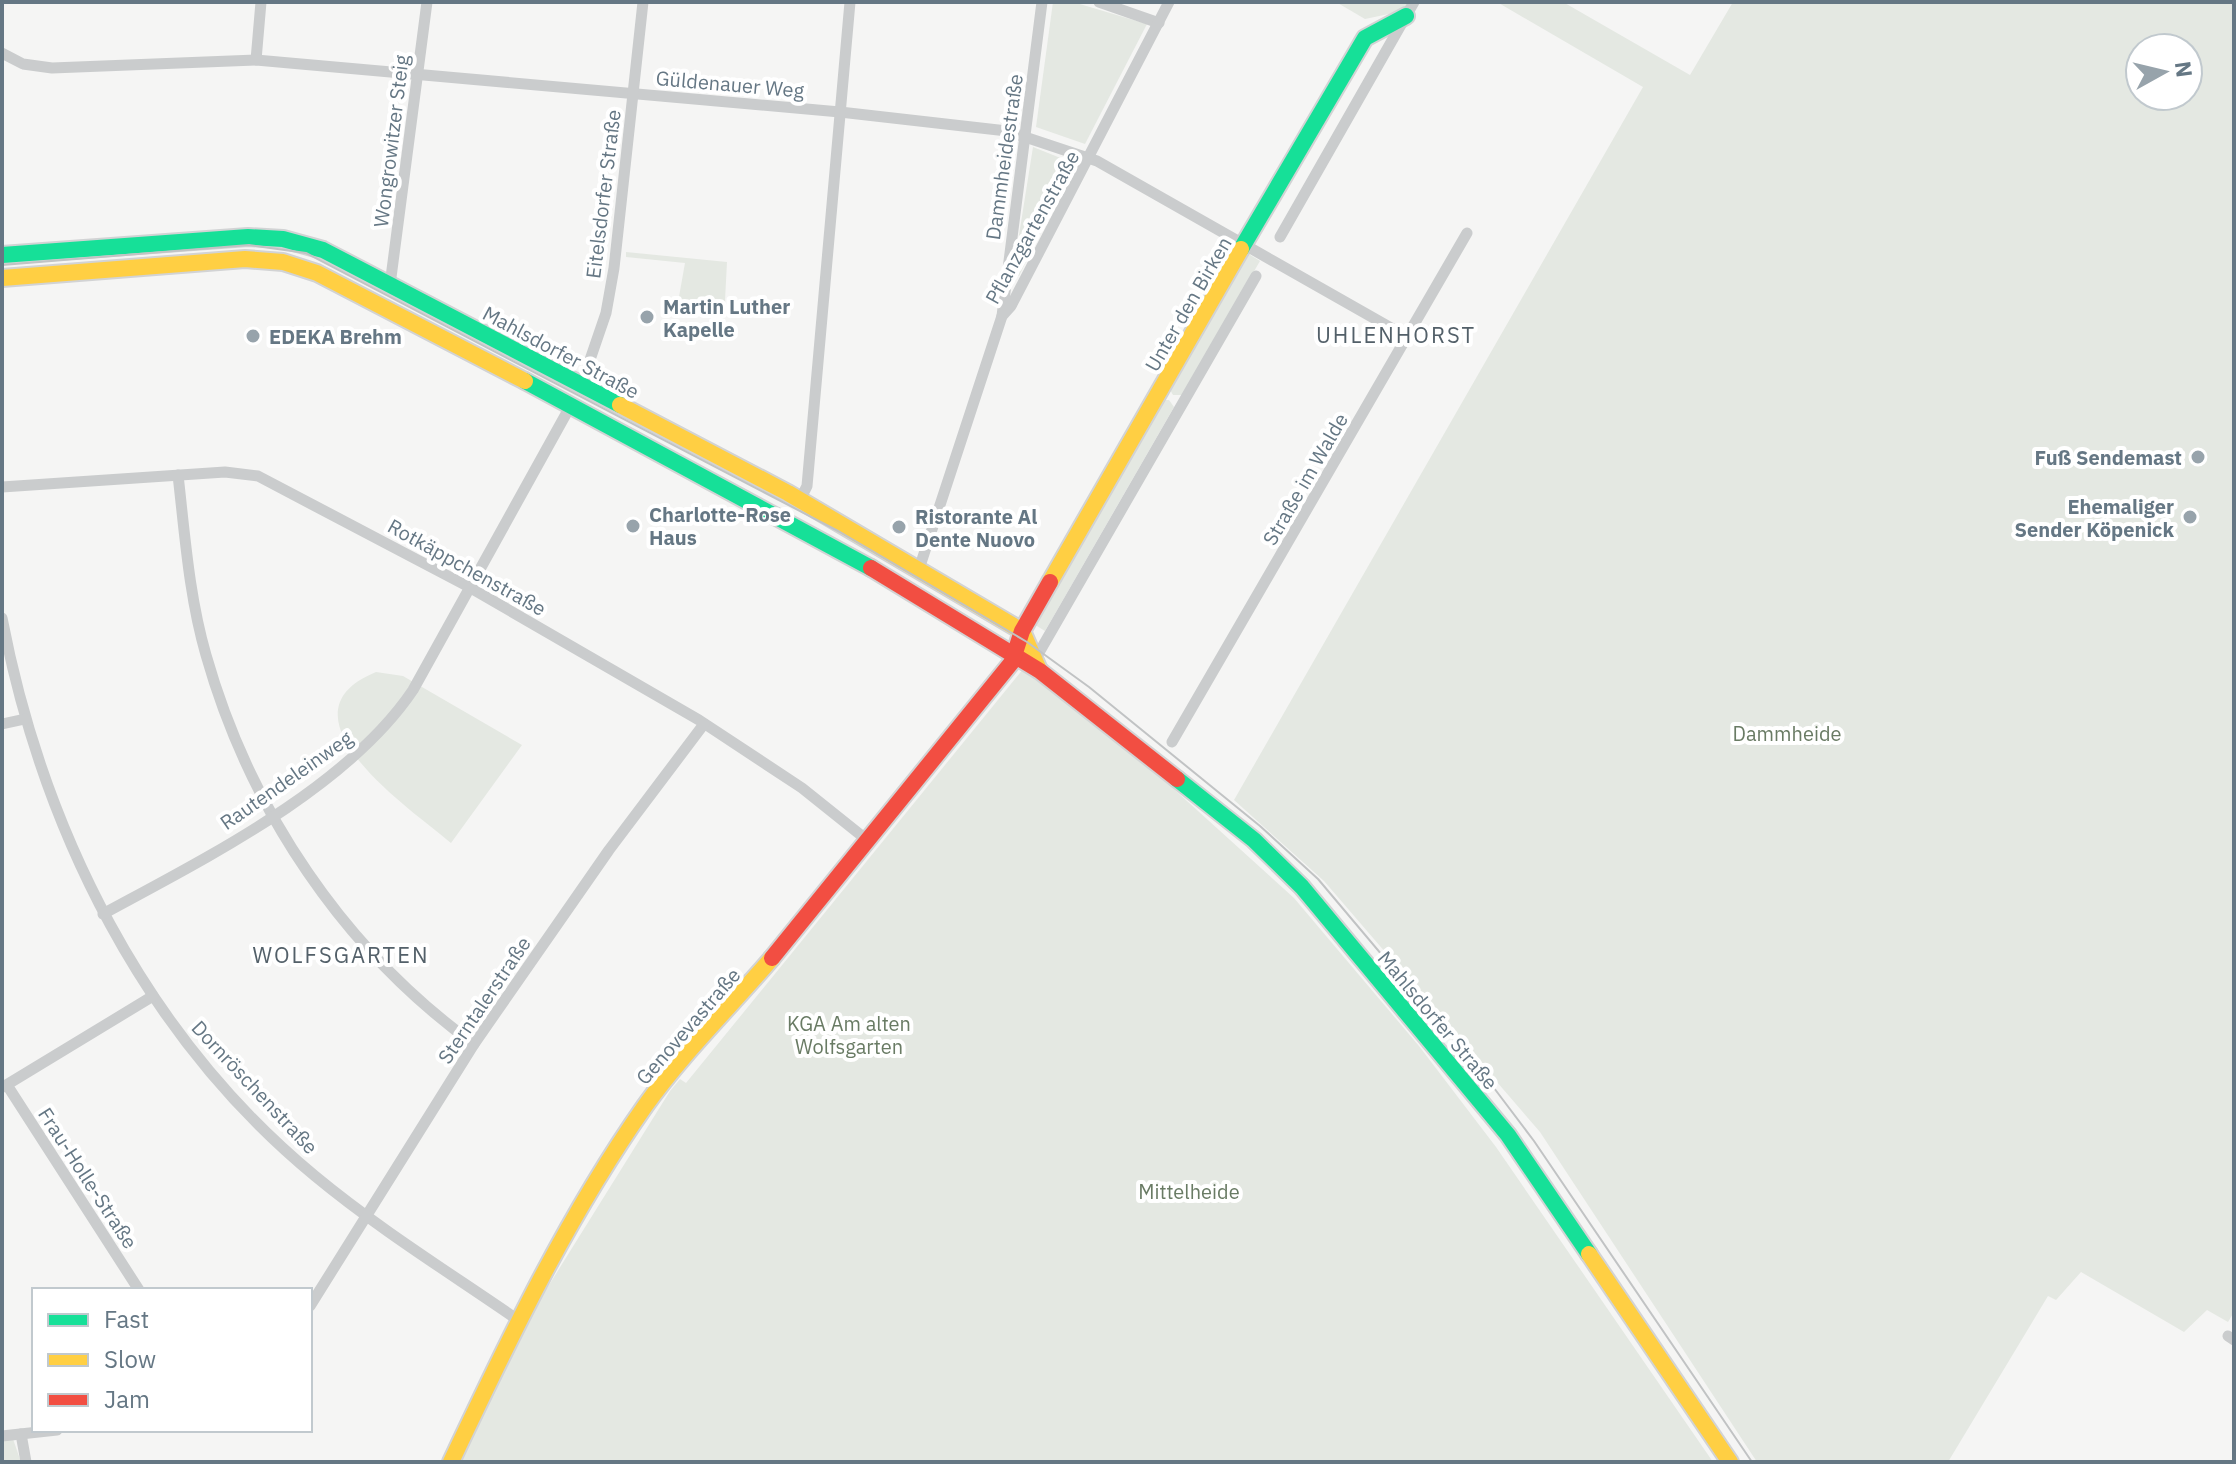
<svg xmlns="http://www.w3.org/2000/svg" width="2236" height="1464" viewBox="0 0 2236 1464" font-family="'IBM Plex Sans',sans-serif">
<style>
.green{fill:#e4e8e2;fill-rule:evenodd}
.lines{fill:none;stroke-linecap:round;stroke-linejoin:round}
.fast-casing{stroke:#d2d3d4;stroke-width:20}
.slow-casing{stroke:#d2d3d4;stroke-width:20}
.jam-casing{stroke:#d2d3d4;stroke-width:20}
.street{stroke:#cacccd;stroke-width:11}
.fast{stroke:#16e098;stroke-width:16}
.slow{stroke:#ffcf43;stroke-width:16}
.jam{stroke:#f24e42;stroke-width:16}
.tram{stroke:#c1c3c4;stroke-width:2}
.poi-dot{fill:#97a3ab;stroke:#fff;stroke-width:3}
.labels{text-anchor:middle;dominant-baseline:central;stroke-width:8;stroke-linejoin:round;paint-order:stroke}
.street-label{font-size:20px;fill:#657784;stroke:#fff}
.poi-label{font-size:20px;font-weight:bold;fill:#657784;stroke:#fff;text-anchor:start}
.park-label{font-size:20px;fill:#697b64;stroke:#fff}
.neighbourhood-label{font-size:22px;letter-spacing:2px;fill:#536069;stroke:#fff}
</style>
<rect width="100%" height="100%" fill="#f5f5f4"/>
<g class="green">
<polygon points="1053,2 1073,2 1147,24 1085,144 1036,127"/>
<polygon points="1336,2 1408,2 1403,11 1365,19"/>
<path d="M1497,2H1563L1690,75L1733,2H2234V1312L2228,1322L2207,1310L2184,1332L2081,1272L2056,1300L2048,1296L1948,1462H1757L1540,1132L1324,881L1234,800L1643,87ZM2140,48H2188V96H2140Z"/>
<polygon points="1033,147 1078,165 1050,212 1019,276 1013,273"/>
<polygon points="626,252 727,262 724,320 677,308 685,263 626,257"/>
<polygon points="1247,253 1260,261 1182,395 1173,395 1169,388"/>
<polygon points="1161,400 1169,400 1174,407 1045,631 1032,623"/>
<polygon points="1024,668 1166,782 1294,898 1419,1046 1496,1147 1713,1462 457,1462 524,1325 670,1091 680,1079 686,1083"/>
<path d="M376,672L403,676L522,745L451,843C411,809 271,715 376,672Z"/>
<polygon points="13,1439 21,1462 2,1462 2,1440"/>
</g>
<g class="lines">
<g class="fast-casing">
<g id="fast">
<polyline points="1241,249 1365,38 1406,16"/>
<polyline points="2,255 248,237 283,239 323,250 620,405"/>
<polyline points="525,381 871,568"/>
<polyline points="1177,779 1254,840 1302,887 1508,1135 1589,1254"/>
</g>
</g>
<g class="slow-casing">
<g id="slow">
<polyline points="2,278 245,259 283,262 317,273 525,381"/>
<polyline points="620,405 788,493 1022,631 1039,670"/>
<polyline points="1050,582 1241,249"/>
<polyline points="1589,1254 1730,1462"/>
<path d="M451,1462C509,1339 567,1217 645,1106C682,1054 730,1007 772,958"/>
</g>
</g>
<g class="jam-casing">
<g id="jam">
<polyline points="871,568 1040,671 1177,779"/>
<polyline points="772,958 1012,662 1022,631 1050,582"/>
</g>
</g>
<g class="street">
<polyline points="1099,2 1159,23"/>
<polyline points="2,53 23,64 52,68 256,60 840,112 1007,131 1097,161 1407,337"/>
<polyline points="256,60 261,2"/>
<polyline points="1280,237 1414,2"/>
<polyline points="390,285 427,2"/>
<polyline points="1002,316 1042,2"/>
<polyline points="581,386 606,313 614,268 643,2"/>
<path d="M178,475C185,536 189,596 206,655C250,810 344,950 474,1044"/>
<polyline points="2,487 225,472 258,476 469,587 699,720 802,788 867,840"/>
<polyline points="800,500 807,486 850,2"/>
<polyline points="919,569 1002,316 1011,306 1169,2"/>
<path d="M2,618C43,831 145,1036 315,1176C379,1229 450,1273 518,1320"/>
<polyline points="1033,663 1256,276"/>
<polyline points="2,724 25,719"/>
<polyline points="1172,742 1467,233"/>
<path d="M103,914C206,858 347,788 413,690L571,405"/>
<polyline points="7,1085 139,1290"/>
<polyline points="3,1087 153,996"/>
<polyline points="310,1306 474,1044 609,850 704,724"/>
<polyline points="2228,1336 2234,1340"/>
<polyline points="21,1434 26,1462"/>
<polyline points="2,1436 57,1430"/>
</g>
<use href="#fast" class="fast"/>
<use href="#slow" class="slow"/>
<use href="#jam" class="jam"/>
<polyline class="tram" points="2,265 249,245 306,253 840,532 1027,642 1089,687 1260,826 1318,879 1494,1088 1534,1141 1752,1462"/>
</g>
<g class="poi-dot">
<circle cx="647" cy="317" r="8"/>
<circle cx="253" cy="336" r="8"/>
<circle cx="2198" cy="457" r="8"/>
<circle cx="2190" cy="517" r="8"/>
<circle cx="633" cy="526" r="8"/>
<circle cx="899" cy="527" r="8"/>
</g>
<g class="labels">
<g class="street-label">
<text transform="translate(730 84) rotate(5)">Güldenauer Weg</text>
<text transform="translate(391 141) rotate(-83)">Wongrowitzer Steig</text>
<text transform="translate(1004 157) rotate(-82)">Dammheidestraße</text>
<text transform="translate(603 194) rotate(-83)">Eitelsdorfer Straße</text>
<text transform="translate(1032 227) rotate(-61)">Pflanzgartenstraße</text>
<text transform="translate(1188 304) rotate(-60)">Unter den Birken</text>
<text transform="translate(561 352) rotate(28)">Mahlsdorfer Straße</text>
<text transform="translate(1305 479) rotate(-60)">Straße im Walde</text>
<text transform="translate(467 567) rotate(29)">Rotkäppchenstraße</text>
<text transform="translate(286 780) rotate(-35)">Rautendeleinweg</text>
<text transform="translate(484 1000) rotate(-56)">Sterntalerstraße</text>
<text transform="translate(1438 1020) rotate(50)">Mahlsdorfer Straße</text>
<text transform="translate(688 1026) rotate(-49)">Genovevastraße</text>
<text transform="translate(255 1087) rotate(47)">Dornröschenstraße</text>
<text transform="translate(88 1178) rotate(57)">Frau-Holle-Straße</text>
</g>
<g class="poi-label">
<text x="663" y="306">Martin Luther<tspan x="663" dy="23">Kapelle</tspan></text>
<text x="269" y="336">EDEKA Brehm</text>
<text x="2182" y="457" text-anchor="end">Fuß Sendemast</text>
<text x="2174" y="506" text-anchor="end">Ehemaliger<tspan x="2174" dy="23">Sender Köpenick</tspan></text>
<text x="649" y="514">Charlotte-Rose<tspan x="649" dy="23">Haus</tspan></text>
<text x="915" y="516">Ristorante Al<tspan x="915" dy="23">Dente Nuovo</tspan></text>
</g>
<g class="park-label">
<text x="1787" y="733">Dammheide</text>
<text x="849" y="1023">KGA Am alten<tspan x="849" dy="23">Wolfsgarten</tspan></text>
<text x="1189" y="1191">Mittelheide</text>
</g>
<g class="neighbourhood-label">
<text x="1396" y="334">UHLENHORST</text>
<text x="341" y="954">WOLFSGARTEN</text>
</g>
</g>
<rect width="2236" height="1464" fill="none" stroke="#657784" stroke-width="8"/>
<rect x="32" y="1288" width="280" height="144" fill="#ffffff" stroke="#c1c9ce" stroke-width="2"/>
<rect x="48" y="1314" width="40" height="12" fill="#16e098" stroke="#c1c9ce" stroke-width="2"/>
<text x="104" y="1328" font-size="24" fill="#657784">Fast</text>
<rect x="48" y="1354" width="40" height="12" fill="#ffcf43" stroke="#c1c9ce" stroke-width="2"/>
<text x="104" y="1368" font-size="24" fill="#657784">Slow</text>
<rect x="48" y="1394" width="40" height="12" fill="#f24e42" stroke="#c1c9ce" stroke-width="2"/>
<text x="104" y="1408" font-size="24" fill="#657784">Jam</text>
<g transform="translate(2164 72) rotate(82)"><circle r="38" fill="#ffffff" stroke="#c1c9ce" stroke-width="2"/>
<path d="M0-6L14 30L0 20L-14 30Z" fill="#97a3ab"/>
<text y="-12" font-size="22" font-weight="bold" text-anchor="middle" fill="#657784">N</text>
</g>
</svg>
